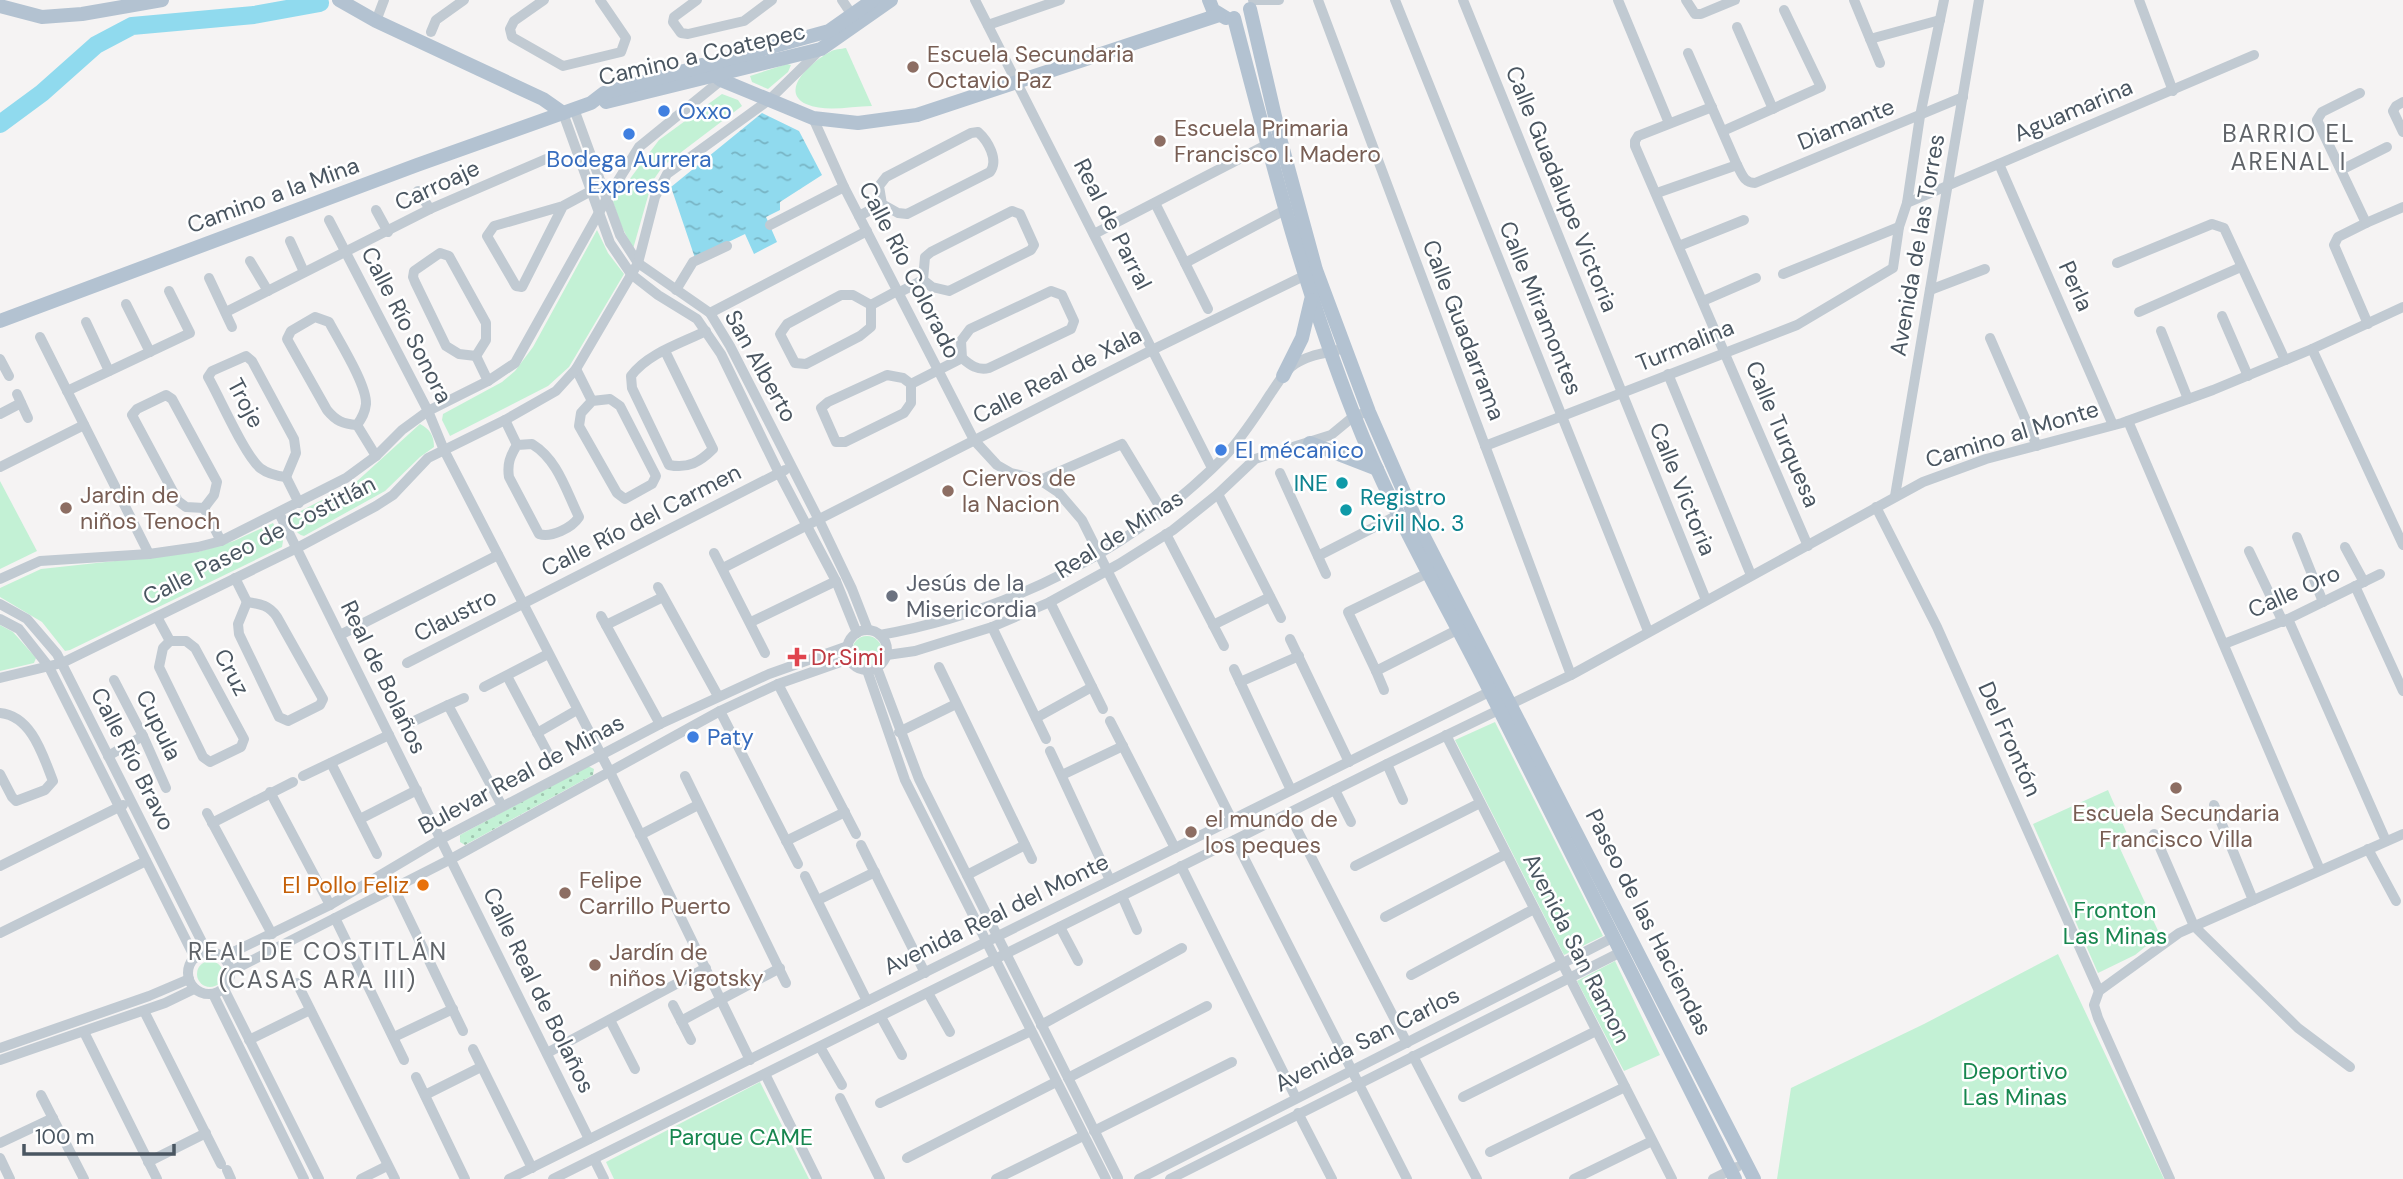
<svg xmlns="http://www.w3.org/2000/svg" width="2403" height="1179" viewBox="0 0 2403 1179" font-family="'DM Sans',sans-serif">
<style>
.park{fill:#c3f1d5}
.garden{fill:url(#garden-dots)}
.water{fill:url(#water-ripples)}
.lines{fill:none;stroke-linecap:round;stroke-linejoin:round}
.river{stroke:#90daee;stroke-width:18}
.minor{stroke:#c1cad2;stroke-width:10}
.major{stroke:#b3c2d1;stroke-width:14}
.education-dot{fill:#8d6e63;stroke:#fff;stroke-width:2.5}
.shop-dot{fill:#3f7fe0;stroke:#fff;stroke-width:2.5}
.culture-dot{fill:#0f9aa8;stroke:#fff;stroke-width:2.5}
.worship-dot{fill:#6b7280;stroke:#fff;stroke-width:2.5}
.health-dot{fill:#e0444e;stroke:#fff;stroke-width:2.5}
.food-dot{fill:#e8710a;stroke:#fff;stroke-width:2.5}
.labels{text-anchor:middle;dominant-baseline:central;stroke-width:5;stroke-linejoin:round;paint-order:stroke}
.street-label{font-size:23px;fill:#4a5661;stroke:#fff}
.education-label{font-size:23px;fill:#785e54;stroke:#fff;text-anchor:start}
.shop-label{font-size:23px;fill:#366cbe;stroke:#fff;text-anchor:start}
.culture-label{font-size:23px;fill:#0d838f;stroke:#fff;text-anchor:end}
.worship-label{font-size:23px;fill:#5b616d;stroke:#fff;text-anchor:start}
.health-label{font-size:23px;fill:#be3a42;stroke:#fff;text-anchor:start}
.food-label{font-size:23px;fill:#c56008;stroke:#fff;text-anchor:end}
.park-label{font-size:23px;fill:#17864f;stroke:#fff}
.neighbourhood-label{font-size:24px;letter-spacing:2px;fill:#5f6368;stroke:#fff}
</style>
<defs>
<pattern id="garden-dots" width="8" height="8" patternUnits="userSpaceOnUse" patternTransform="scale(1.75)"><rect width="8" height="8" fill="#c3f1d5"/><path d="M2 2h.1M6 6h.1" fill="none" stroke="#a0c6b0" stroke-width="1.8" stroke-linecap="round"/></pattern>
<pattern id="water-ripples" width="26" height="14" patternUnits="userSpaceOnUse" patternTransform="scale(1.75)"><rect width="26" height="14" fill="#90daee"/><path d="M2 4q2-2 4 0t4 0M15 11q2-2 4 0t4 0" fill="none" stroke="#78b4c4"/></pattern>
</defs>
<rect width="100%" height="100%" fill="#f5f3f3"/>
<g class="park">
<path d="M846,48L872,106C850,106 827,113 806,104C778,90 814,60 830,52C834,49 841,49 846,48Z"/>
<polygon points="787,64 791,65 788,72 768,89 752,82 750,76"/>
<polygon points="722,94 738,100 742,106 663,166 652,182 633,249 621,225 613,202 617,196 659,140"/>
<polygon points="597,230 608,253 624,274 569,367 548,386 450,436 442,420 443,414 502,382 515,371 533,347"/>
<path d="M420,424C430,429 434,436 434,447L420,457L385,491L304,536C295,534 292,524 289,517L355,483Z"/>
<polygon points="0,481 37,551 0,569"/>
<polygon points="273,523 283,541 282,547 70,650 65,651 42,622 0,597 0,588 41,569 198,552 234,541"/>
<polygon points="0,625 13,632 36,658 34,663 0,671"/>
<circle cx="867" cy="651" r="15"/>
<polygon points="1495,722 1603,936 1564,955 1455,740"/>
<polygon points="2108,790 2128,836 2117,842 2160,935 2135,955 2098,973 2033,824"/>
<polygon points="2058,954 2164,1179 1777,1179 1791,1088 1924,1024"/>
<polygon points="1615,961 1660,1055 1624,1071 1577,981"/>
<circle cx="210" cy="974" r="13"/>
<polygon points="760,1082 809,1179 614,1179 606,1162"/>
</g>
<polygon class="garden" points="588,766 594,769 593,775 465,845 460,842 460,835"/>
<polygon class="water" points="762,113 799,131 822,175 780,202 780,210 766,217 777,242 754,254 745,234 695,258 671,187"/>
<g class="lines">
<polyline class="river" points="0,124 42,93 96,45 132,26 254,15 320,3"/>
<g class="minor">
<polyline points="544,0 514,21 510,29 512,37 563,66 621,52 626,38 600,0"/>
<polyline points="697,0 674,17 673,22 681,33 688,34 744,21 772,0"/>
<polyline points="842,0 854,18"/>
<polyline points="975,0 1212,468"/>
<polyline points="1253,0 1279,0"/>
<polyline points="1318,0 1571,675"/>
<polyline points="1395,0 1648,631"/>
<polyline points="1463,0 1706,600"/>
<polyline points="1618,0 1669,123"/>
<polyline points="1686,0 1695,14 1701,14 1735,0"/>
<polyline points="1854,0 1880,63"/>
<polyline points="2139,0 2173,91"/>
<polyline points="376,21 384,0"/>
<polyline points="988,25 1060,0"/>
<polyline points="1737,27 1773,109"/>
<polyline points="431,32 436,20 464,0"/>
<polyline points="1870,39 1940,20"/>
<path d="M1688,53L1737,165C1742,174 1744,183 1755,183L1963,97"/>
<polyline points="2360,93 2322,112 2317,120 2366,223 2338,237 2334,245 2368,324"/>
<polyline points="2403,102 2396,106 2393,111 2403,132"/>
<polyline points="1712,107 1638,136 1635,141 1635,146 1808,546"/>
<polyline points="574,109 620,235 638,263 710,313 730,346 819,520 852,589 868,630"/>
<polyline points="563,113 610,243 631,274 658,295 697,319 721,354 779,473 836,581 857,633"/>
<polyline points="813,118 844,187 974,440 997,465 1011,473 1040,480 1058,492 1082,520 1232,820"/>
<polyline points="1723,131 1821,87 1784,10"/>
<path d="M978,132C988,141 999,160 990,172L907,214L898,213L882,204L879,186L886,177L971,133Z"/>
<polyline points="1999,164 2113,425"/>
<polyline points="2341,170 2387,147"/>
<polyline points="418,191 430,209"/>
<polyline points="1657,193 1737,165"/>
<polyline points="1155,203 1208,309"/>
<polyline points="1907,203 2254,55"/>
<polyline points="563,206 522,287 516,286 487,236 494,226 563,206 591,191"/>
<polyline points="376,210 388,232"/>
<polygon points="1012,211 1020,214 1034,245 1031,250 949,291 932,287 923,280 925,257 931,252"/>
<polyline points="859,216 882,204"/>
<polyline points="329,220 428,411 444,450 609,770 750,1060"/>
<polyline points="2366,223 2403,207"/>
<polyline points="770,225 844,187"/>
<polyline points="1094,234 1272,142"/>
<polyline points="290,241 304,272"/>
<polyline points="1679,246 1744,220"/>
<polygon points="440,253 449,256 486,323 486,340 476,356 459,354 446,346 415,282 413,277 414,271"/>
<polyline points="250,261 268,291"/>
<polyline points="1185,263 1285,210"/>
<polyline points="2117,263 2212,224 2224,228 2285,360"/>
<polyline points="1783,274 1899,227"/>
<polyline points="209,278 232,327"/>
<polyline points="676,290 693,262 727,246"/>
<polyline points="1930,290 1985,269"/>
<path d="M1051,291L1062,295L1074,321L1071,329L989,368C978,371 970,365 962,358L961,341L970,329Z"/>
<polyline points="898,293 923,280"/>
<polygon points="841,295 853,295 871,305 871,327 860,336 806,364 795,363 780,334 787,324"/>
<polyline points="1703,301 1756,278"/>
<polyline points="126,304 150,352"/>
<polyline points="871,305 897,291"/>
<polyline points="226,312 430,209 546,159"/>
<polyline points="2139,312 2241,267"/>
<polyline points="710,313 867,231"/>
<polyline points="2222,316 2248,376"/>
<path d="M315,317L329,322C339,341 367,385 366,404C365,413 362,418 357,425C343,424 336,421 327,410L287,339L291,331Z"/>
<polyline points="86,322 109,371"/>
<polyline points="2161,331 2188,399"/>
<polyline points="40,337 149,554"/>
<polyline points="1990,338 2037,446"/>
<polyline points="2312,349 2403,545"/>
<path d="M665,351L713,449C700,462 688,469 669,465L632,388L631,376C648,353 682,343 706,331"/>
<path d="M246,356L252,361L294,439L296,453L286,477C277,476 268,474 260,468C244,454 220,398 208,377L212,371Z"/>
<polyline points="476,356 488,381"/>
<polyline points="0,359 9,376"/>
<polyline points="576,369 592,401"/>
<polyline points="1668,374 1751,575"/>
<polygon points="887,375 903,378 911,384 911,403 904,413 845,442 836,442 821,408 828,402"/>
<polyline points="911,384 962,358"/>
<polyline points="67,391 190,333 169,291"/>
<polyline points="17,394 28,418"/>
<polygon points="166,395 172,399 217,482 214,495 204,508 186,507 178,501 132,415 137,409"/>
<polygon points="610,399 620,406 656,476 652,484 625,499 617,493 579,426 581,413 592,401"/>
<polyline points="0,414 21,403"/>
<polyline points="505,420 517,445"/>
<polyline points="2128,421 2320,870"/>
<polyline points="357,425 376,456"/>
<path d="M532,444C558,460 566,491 579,517C572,528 551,538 539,534L509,477C507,464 510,456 517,445Z"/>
<polyline points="1485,446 1797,325 1893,268 1899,227 1907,203 1920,116 1944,0"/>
<polyline points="0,467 84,425"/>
<polyline points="1280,473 1326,574"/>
<polyline points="286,477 299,503"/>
<polyline points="1040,480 1122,444 1163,512"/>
<polyline points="1218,494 1281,618"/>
<polyline points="1895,496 1979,0"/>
<polyline points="1876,507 1937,627 2099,991"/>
<polyline points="204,508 221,541"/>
<polyline points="279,513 589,1139"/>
<polyline points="1166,534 1224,646"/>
<polyline points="2297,537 2323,602"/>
<polyline points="2345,547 2364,582"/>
<polyline points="2249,551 2283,622"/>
<polyline points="714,553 765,653"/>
<polyline points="1318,556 1398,515"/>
<polyline points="723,568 1152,350 1310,273"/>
<polyline points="1428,573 1348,612 1376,671 1457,630"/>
<polyline points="235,578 247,602"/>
<polyline points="0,579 40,561 149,554 198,547 221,541 346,478 376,456 402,430 428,411 488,381 515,363 606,200 639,147 725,77"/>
<polyline points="2355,586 2403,691"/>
<polyline points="658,587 718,696"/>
<path d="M247,602C260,604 269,605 277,617L323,699L320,705L288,721L279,717L239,634L238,624Z"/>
<polyline points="1050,602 1103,709"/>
<polyline points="0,604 27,619 57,654 207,952"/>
<polyline points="601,616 660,724"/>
<polyline points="157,617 170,641"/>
<polyline points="0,619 19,629 49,667 195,958"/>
<polyline points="2288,619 2386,841"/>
<polyline points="751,622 836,581"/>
<polyline points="606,625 663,597"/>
<polyline points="1213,625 1270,597"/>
<polyline points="992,627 1046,739"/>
<circle cx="867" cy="650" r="20"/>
<polyline points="340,635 498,555"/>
<path d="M880,635C1009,612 1132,550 1224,457C1242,438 1257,414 1271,393C1278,383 1285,370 1295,364C1309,354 1329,353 1345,348"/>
<polyline points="1290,639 1349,762"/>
<polygon points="170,641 186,641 195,648 244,739 241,747 210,762 203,757 159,667 163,648"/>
<polyline points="2224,644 2288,619 2380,574"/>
<polyline points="887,655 915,651 992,627 1050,602 1119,564 1173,530 1218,494 1255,459 1331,435 1354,416 1361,414"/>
<polyline points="407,663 785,470"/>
<polyline points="939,667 1032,859"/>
<polyline points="877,668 919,779 1118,1178"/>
<polyline points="1234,669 1291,790"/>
<polyline points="867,670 905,780 1106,1179"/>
<polyline points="1376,671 1384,690"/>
<polyline points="507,676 551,759"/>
<polyline points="0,678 62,663 297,548 376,506 393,495 428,458 505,420 556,391 576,369 638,263 655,197 667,174 769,100 820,50"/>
<polyline points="114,680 143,736 166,788"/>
<polyline points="1240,682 1299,656"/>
<polyline points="778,684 856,834"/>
<polyline points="484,687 548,654"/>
<polyline points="448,705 464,698"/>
<polyline points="720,711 798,864"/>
<path d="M0,713C32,716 43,756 53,781L45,790L16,801L12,797L0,774"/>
<polyline points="1036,718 1092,687"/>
<polyline points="1110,721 1175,848"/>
<polyline points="412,722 448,705 502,806"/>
<polyline points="899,732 956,704"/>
<polyline points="537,733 577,710"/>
<polyline points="1446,735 1672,1179"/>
<polyline points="1050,751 1110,880"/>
<polyline points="108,756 143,736"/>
<polyline points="331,763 377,854"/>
<polyline points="1387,764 1403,800"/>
<polyline points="1062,775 1123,746"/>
<polyline points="303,776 389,735"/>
<polyline points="685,776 786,983"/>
<polyline points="1335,790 1351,822"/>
<polyline points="270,792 330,905"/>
<polyline points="2214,805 2253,900"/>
<polyline points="207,813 272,934"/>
<polyline points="1289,814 1407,1043"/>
<polyline points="360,819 417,790"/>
<polyline points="212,823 293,782"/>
<polyline points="2154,834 2194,926 2298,1028 2350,1067"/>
<polyline points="640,835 698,805"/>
<polyline points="1235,840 1407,1179"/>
<polyline points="786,841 845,812"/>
<polyline points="861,845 925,973"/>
<polyline points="2368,849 2396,901"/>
<polyline points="0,866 123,805"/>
<polyline points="1181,866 1296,1098"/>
<polyline points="1355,866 1480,803"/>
<polyline points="967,875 1025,845"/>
<polyline points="805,876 867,1001"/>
<polyline points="394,888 463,1031"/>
<polyline points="1122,896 1137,930"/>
<polyline points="818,900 875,872"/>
<polyline points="1385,917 1506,854"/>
<polyline points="335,918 404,1060"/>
<polyline points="1060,927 1078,961"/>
<polyline points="0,933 146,861"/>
<circle cx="209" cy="973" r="21"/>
<polyline points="223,957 330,905 441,839 660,724 769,674 848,646"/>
<polyline points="231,971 451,859 720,711 778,684 849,659"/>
<polyline points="1411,975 1534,909"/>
<polyline points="297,983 395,1179"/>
<polyline points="224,989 319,1179"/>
<polyline points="928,993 950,1032"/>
<polyline points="213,994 304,1179"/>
<polyline points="673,1005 691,1040"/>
<polyline points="144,1011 221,1164"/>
<polyline points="881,1017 902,1055"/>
<polyline points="610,1020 635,1069"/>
<polyline points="681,1021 780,968"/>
<polyline points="1041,1025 1182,948"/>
<polyline points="84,1032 157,1179"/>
<polyline points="394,1037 453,1009"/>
<polyline points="249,1040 310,1010"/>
<polyline points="820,1047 842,1085"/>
<polyline points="0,1048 149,996 189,979"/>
<polyline points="473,1049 532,1168"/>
<polyline points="547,1053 706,968"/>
<polyline points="1413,1056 1477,1179"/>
<polyline points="0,1060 165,1003 194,989"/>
<polyline points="765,1074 817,1179"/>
<polyline points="416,1077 465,1179"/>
<polyline points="1068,1078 1207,1006"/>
<polyline points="41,1095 84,1179"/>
<polyline points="425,1095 481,1067"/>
<polyline points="1463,1097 1596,1031"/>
<polyline points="840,1098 880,1179"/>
<polyline points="880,1103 1031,1031"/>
<polyline points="1298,1113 1332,1179"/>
<polyline points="1094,1131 1232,1062"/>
<polyline points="0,1143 53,1118"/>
<polyline points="1490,1152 1625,1087"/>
<polyline points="0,1158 10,1179"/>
<polyline points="907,1158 1056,1082"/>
<polyline points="594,1159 604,1179"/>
<polyline points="148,1162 206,1133"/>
<polyline points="227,1170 231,1179"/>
<polyline points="361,1179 387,1166"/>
<polyline points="509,1179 1497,688"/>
<polyline points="553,1179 1387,764 1571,675 1923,482 1986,459 2122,423 2213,390 2312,349 2403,307"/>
<polyline points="996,1179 1083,1136"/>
<polyline points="1139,1179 1614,937"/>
<polyline points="1170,1179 1621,952"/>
<polyline points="1574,1179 1652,1141"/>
<polyline points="1713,1179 1737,1167"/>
<polyline points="2170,1179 2098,1018 2094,1005 2099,991 2179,933 2403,834"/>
</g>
<g class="major">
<polyline points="339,0 376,21 543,99 563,113"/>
<polyline points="1209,0 1213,10 1226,18"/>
<polyline points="0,6 42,17 82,14 162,0"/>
<polyline points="1250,9 1280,138 1316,270 1369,412 1421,531 1754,1179"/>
<path d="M1234,18C1269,152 1303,286 1354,415C1391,510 1443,598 1489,689C1571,852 1653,1016 1735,1179"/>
<polyline points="702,65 721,80 813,118 858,123 917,115 1219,15"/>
<polyline points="606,102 821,49 891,0"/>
<polyline points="0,321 417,165 591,103 604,93 829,31 873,0"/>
<polyline points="1283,376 1302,338 1311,300"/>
<polyline points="1310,443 1377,469"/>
</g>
</g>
<g class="education-dot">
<circle cx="913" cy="67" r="7"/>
<circle cx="1160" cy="141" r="7"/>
<circle cx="948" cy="491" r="7"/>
<circle cx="66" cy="508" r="7"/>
<circle cx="2176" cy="788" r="7"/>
<circle cx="1191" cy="832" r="7"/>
<circle cx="565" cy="893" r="7"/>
<circle cx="595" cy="965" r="7"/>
</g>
<g class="shop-dot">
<circle cx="664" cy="111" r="7"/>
<circle cx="629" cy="134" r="7"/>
<circle cx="1221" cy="450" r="7"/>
<circle cx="693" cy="737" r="7"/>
</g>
<g class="culture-dot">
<circle cx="1342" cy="483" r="7"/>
<circle cx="1346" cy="510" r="7"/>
</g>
<circle class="worship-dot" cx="892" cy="596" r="7"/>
<path class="health-dot" d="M793.5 646.5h7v7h7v7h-7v7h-7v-7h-7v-7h7z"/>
<circle class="food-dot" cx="423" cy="885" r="7"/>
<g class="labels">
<g class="street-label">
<text transform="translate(702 54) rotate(-13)">Camino a Coatepec</text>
<text transform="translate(2073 110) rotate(-23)">Aguamarina</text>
<text transform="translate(1846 124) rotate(-22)">Diamante</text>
<text transform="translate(437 185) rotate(-25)">Carroaje</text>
<text transform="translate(1562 189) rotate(68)">Calle Guadalupe Victoria</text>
<text transform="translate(273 195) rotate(-20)">Camino a la Mina</text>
<text transform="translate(1113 224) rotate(63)">Real de Parral</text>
<text transform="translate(1917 245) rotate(-80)">Avenida de las Torres</text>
<text transform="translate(910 270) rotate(63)">Calle Río Colorado</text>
<text transform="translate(2076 286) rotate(66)">Perla</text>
<text transform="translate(1541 308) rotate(68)">Calle Miramontes</text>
<text transform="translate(407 325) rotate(63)">Calle Río Sonora</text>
<text transform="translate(1464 330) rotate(69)">Calle Guadarrama</text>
<text transform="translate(1685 345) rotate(-22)">Turmalina</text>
<text transform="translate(761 366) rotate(61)">San Alberto</text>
<text transform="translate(1057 375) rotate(-27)">Calle Real de Xala</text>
<text transform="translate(246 403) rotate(62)">Troje</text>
<text transform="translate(1783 434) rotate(67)">Calle Turquesa</text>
<text transform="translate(2012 434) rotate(-17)">Camino al Monte</text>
<text transform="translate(1683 489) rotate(68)">Calle Victoria</text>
<text transform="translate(641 520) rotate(-27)">Calle Río del Carmen</text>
<text transform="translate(1119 534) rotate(-32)">Real de Minas</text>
<text transform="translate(259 540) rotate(-27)">Calle Paseo de Costitlán</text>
<text transform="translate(2294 591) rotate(-24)">Calle Oro</text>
<text transform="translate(455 615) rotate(-27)">Claustro</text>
<text transform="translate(232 672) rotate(62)">Cruz</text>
<text transform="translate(384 677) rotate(64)">Real de Bolaños</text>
<text transform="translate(159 725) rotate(64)">Cupula</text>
<text transform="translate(2010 739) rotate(66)">Del Frontón</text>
<text transform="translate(133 759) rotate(63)">Calle Río Bravo</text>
<text transform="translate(521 774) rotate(-28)">Bulevar Real de Minas</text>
<text transform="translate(996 914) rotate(-26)">Avenida Real del Monte</text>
<text transform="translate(1649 922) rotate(63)">Paseo de las Haciendas</text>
<text transform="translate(1577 948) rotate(63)">Avenida San Ramon</text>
<text transform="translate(539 990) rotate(64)">Calle Real de Bolaños</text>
<text transform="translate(1367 1039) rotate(-27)">Avenida San Carlos</text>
</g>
<g class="education-label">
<text x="927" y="54">Escuela Secundaria<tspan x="927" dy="26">Octavio Paz</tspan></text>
<text x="1174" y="128">Escuela Primaria<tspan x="1174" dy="26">Francisco I. Madero</tspan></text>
<text x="962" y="478">Ciervos de<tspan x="962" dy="26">la Nacion</tspan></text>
<text x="80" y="495">Jardin de<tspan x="80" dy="26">niños Tenoch</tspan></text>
<text x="2176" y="813" text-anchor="middle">Escuela Secundaria<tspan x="2176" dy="26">Francisco Villa</tspan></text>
<text x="1205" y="819">el mundo de<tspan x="1205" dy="26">los peques</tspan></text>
<text x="579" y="880">Felipe<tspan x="579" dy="26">Carrillo Puerto</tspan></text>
<text x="609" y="952">Jardín de<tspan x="609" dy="26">niños Vigotsky</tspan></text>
</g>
<g class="shop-label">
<text x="678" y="111">Oxxo</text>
<text x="629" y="159" text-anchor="middle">Bodega Aurrera<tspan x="629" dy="26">Express</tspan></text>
<text x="1235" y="450">El mécanico</text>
<text x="707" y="737">Paty</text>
</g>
<g class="culture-label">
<text x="1328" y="483">INE</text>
<text x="1360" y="497" text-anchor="start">Registro<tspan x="1360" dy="26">Civil No. 3</tspan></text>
</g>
<g class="worship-label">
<text x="906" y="583">Jesús de la<tspan x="906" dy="26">Misericordia</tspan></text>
</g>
<g class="health-label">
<text x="811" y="657">Dr.Simi</text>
</g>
<g class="food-label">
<text x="409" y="885">El Pollo Feliz</text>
</g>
<g class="park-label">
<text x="2115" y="910">Fronton<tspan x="2115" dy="26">Las Minas</tspan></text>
<text x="2015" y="1071">Deportivo<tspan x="2015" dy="26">Las Minas</tspan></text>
<text x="741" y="1137">Parque CAME</text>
</g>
<g class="neighbourhood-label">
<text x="2289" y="133">BARRIO EL<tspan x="2289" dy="28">ARENAL I</tspan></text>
<text x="318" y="951">REAL DE COSTITLÁN<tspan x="318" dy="28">(CASAS ARA III)</tspan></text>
</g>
</g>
<path d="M24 1144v10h150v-10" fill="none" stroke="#4a5661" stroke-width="3.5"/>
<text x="35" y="1144" font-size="21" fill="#4a5661" stroke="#ffffff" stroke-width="5" paint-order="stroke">100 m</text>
</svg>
